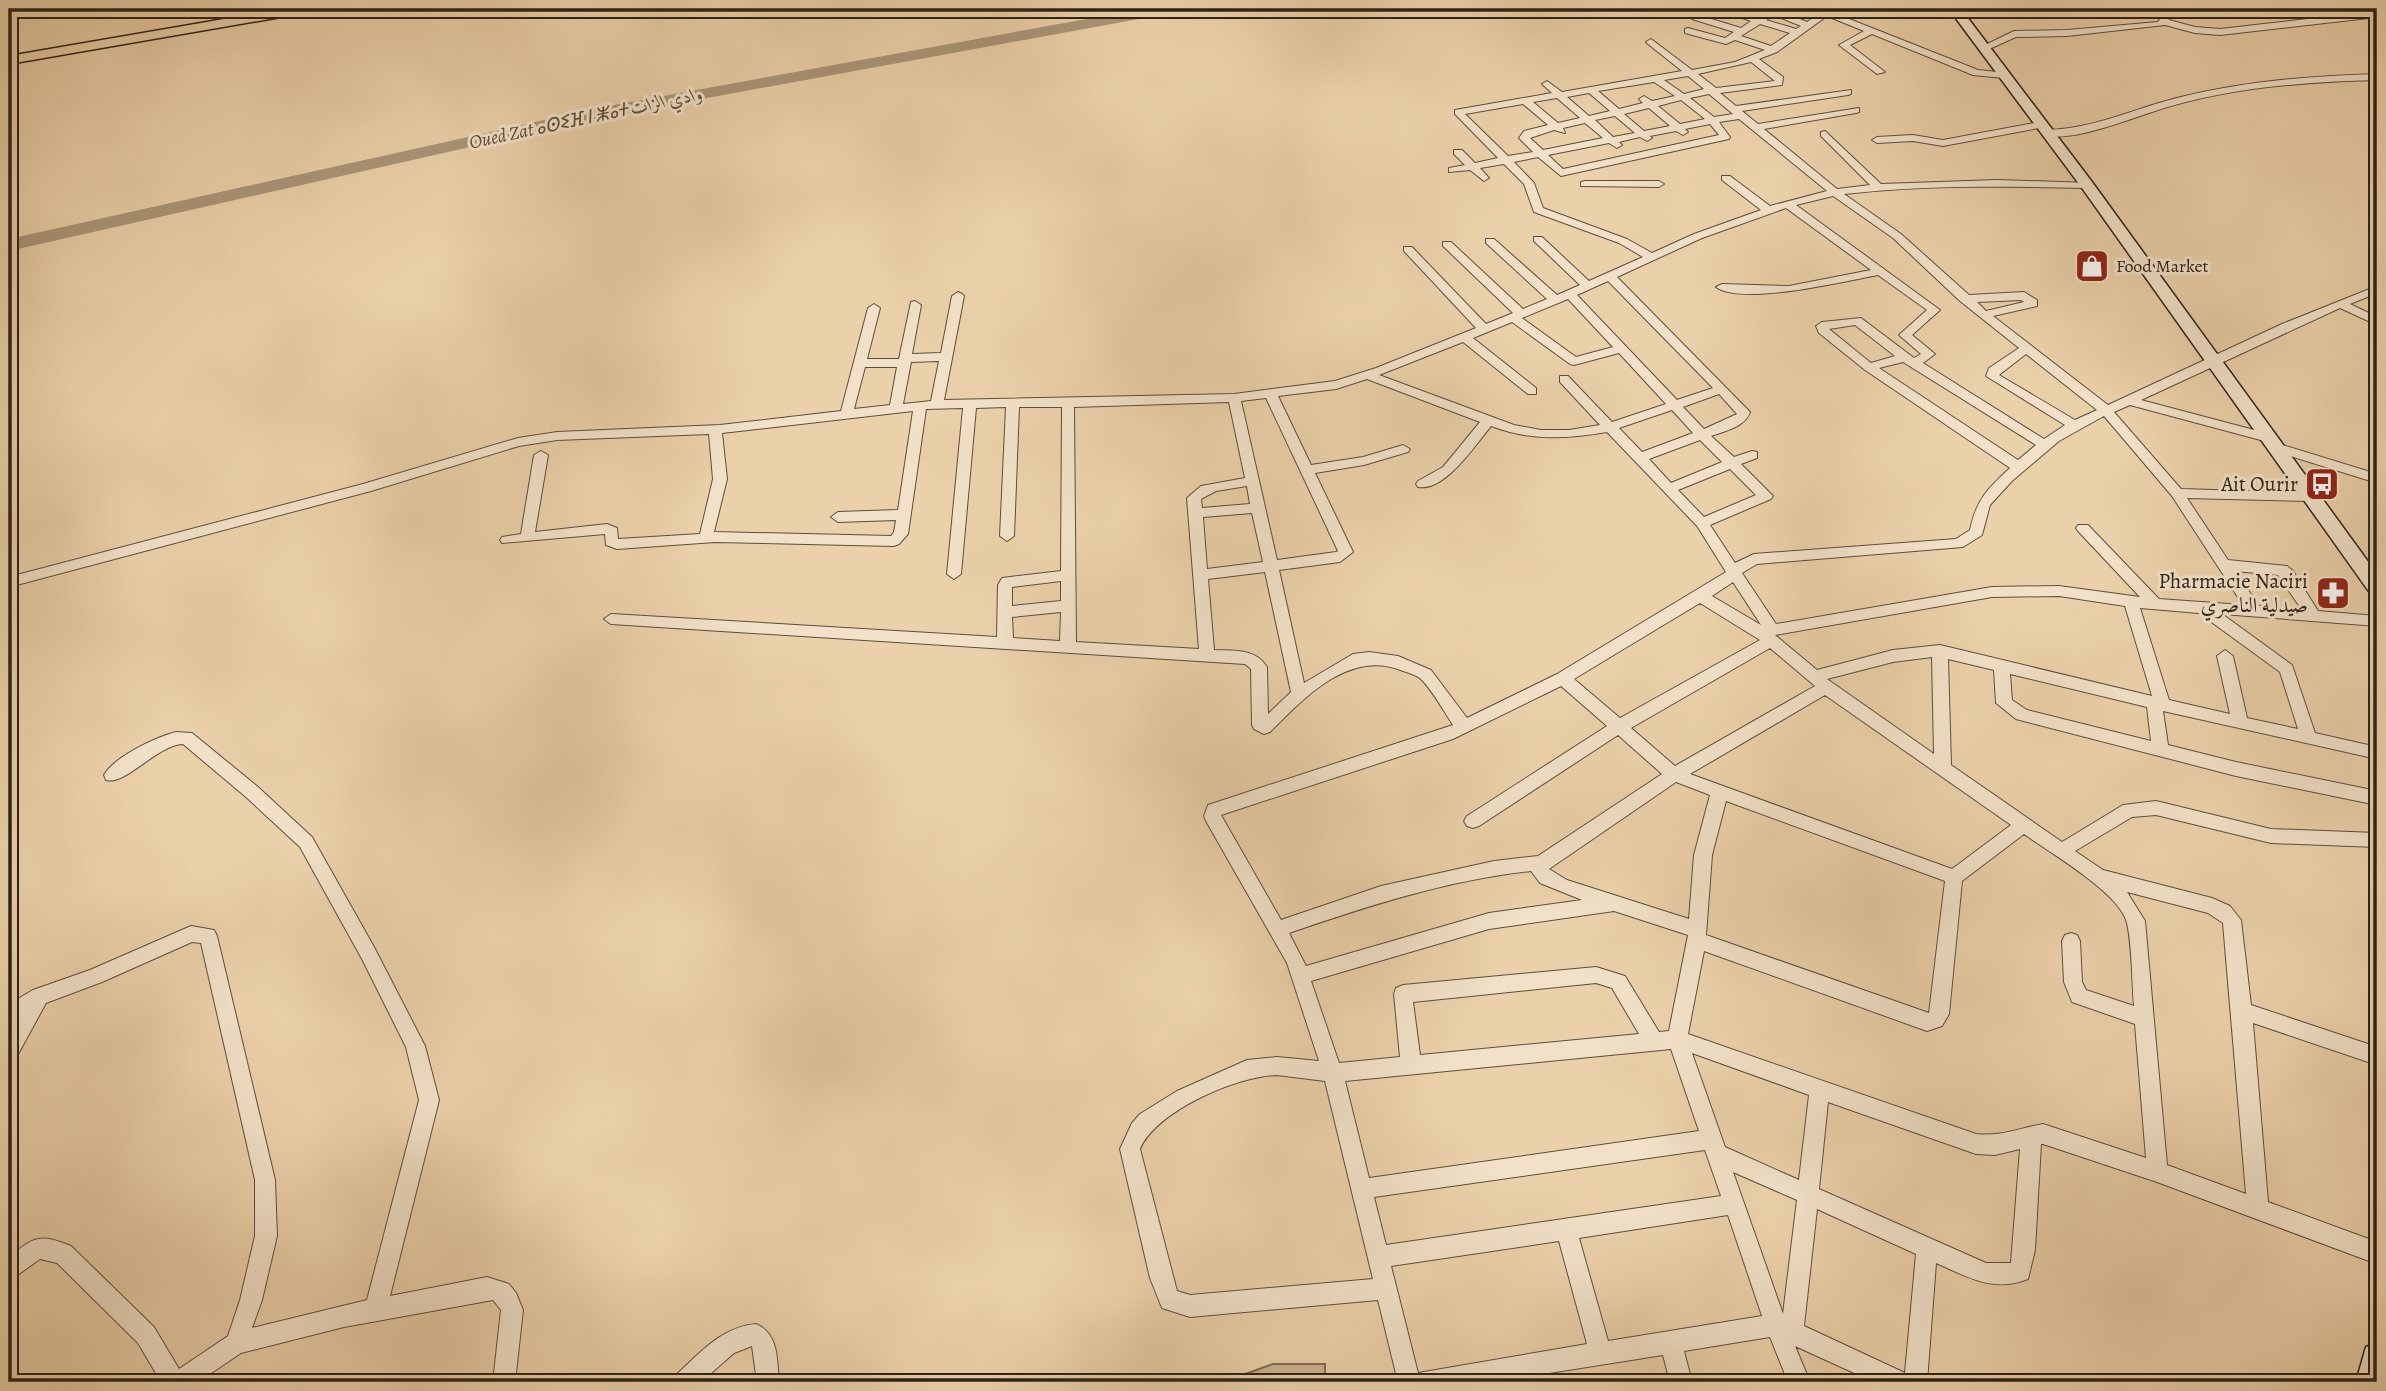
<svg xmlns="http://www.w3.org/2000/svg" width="2386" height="1391" viewBox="0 0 2386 1391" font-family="Alegreya,Amiri,'Noto Sans Tifinagh',serif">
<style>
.green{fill:#cbb391;stroke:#7c6a54;stroke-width:2}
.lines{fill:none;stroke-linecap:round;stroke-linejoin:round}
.river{fill:#aa9678;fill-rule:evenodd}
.street-casing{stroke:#5c4e3c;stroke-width:2}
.secondary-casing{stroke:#2c2217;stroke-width:3}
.primary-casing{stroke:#2c2217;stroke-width:3}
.street{fill:#f2e1c8;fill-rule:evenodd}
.secondary{fill:#f2e1c8;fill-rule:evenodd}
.primary{fill:#ebd1aa;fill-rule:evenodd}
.labels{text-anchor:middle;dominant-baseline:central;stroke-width:6;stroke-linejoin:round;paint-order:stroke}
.far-poi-label{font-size:18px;fill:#2c2217;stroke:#f2e1c8;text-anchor:start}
.far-water-label{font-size:19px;font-style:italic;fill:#584b39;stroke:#f2e1c8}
.poi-label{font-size:21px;fill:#2c2217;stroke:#f2e1c8;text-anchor:end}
</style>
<rect width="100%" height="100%" fill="#ebd1aa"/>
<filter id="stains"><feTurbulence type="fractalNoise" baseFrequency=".00286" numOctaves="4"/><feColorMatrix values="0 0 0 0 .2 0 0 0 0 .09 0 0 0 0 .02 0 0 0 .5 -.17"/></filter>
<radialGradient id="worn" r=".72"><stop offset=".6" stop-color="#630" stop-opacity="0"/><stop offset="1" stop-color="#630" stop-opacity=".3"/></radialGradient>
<polygon class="green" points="1273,1364 1325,1364 1325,1382 1223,1382"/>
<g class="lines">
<polygon class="river" points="1141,9 1174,9 1166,14 603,117 9,251 9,239 603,107"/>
<g class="street-casing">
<g id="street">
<path d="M1717,9H1729L1757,17L1766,12L1763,9H1781L1780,11L1807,22L1820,13L1815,9H1824L1978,70L2007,73V77L2004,78L1973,75L1872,34L1850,45L1885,72L1877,74L1839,45L1864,31L1827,16L1777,52L1759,59L1783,77L1782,85L1720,93L1736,106L1851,90V94L1848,95L1742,111L1758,124L1859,108V112L1856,113L1764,129L1837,189L1870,185L1821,136V132L1825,131L1881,184L1997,180L2091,183L2092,185L2087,188C2006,186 1924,185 1844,194L1901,234L1969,295L2024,292L2037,300V306L1993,316L2108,405L2282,324L2377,286V293L2350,304L2377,317V325L2340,308L2141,400L2273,435V441L2268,442L2130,405L2114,412L2181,489L2316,493L2318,496L2311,501L2187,498L2228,560L2287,566L2293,571L2318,611L2377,616V626L2222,614L2292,665L2315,733L2377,747V759L2163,711L2168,745L2236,762L2377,791V805L2236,776L2016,719L1996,703L1994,670L1948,659L1951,765L2062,842L2123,805L2156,801L2271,829L2377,833V847L2271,843L2156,815L2132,817L2075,851L2103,870L2212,898L2230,906L2241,920L2251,1005L2377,1047V1065L2253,1023L2268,1202L2377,1242V1264L2157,1182L2043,1144H2041L2035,1250L2028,1279C1993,1293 1968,1277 1936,1263L1927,1382H1874L1795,1346L1810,1382H1788L1770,1337L1684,1351L1692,1382H1670L1663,1355L1492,1382H1398L1378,1300L1190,1317L1162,1308L1150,1278L1120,1149L1132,1123L1140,1114L1177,1091L1247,1060L1277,1057L1319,1061L1287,963L1206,821L1204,816L1208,805L1453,725C1443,710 1434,693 1422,680C1417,675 1409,673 1403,671C1350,648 1304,698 1270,732L1264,734L1254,729L1252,725L1251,669L1245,664L611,624L604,619L611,614L997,637L998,585L1002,578L1061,571L1062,407H1019L1014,536L1007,541L1000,536L1006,407L976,408L961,574L954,579L947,574L963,408L926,409L908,534L899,544L894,546L715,542L617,549L606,545L605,534L502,543L500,540L502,537L521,534L534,455L541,451L548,455L535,532L607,524L617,528L618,539L700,534L713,479L709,434L557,440L519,446L371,491L9,587V577L363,484L518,438L557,432L720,425L841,411L868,308L874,304L880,308L867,359H899L911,302L915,301L921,305L912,354L941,353L952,296L958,292L962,294L964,296L944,400L1234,394L1335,381L1376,368L1476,328L1404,251V247H1412L1486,324L1513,313L1443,246V242H1451L1523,309L1547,299L1486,243V239H1494L1557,295L1580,285L1534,241V237H1542L1589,281L1643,257L1619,243L1534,212L1524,184L1504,164L1480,168L1489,178L1484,181L1470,170L1449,172V168L1465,165L1454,154V150H1462L1475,163L1498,158L1455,114V110L1552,93L1542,84L1547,81L1562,92L1682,71L1648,44L1646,42L1651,39L1692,70L1735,62L1765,50L1735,40L1726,44L1685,33V29L1688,28L1725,38L1734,32L1692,19V15L1695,14L1741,28L1751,21ZM1774,15L1801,26L1796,29L1766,20ZM1760,24L1790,33L1771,46L1741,36ZM1751,62L1775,81L1716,88L1698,74ZM1688,76L1704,89L1684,94L1664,80ZM1654,82L1675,96L1652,101L1644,96L1639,99L1643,103L1619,109L1598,91ZM1589,93L1610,111L1589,116L1567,97ZM1709,94L1733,114L1714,117L1690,98ZM1557,98L1580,118L1558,123L1533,102ZM1681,100L1705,119L1680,124L1658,106ZM1523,104L1548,125L1524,131L1519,138L1533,152L1508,156L1465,114ZM1649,108L1670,126L1644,131L1624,114ZM1615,116L1635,133L1613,137L1595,120ZM1739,119L1827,191L1770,206L1730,176H1722V180L1761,210L1694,234L1652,253L1627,239L1543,208L1534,183L1514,162L1538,157L1561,176L1729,139L1730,137L1719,122ZM1585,123L1603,138L1543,150L1530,138L1554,130L1565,133L1563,128ZM1710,124L1719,135L1563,169L1548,155L1609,143L1617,148L1622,145L1619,142L1640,137L1647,141L1652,138L1650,136L1676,131L1683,135L1688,132L1685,129ZM1833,196L1893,238L1960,301L2019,348L1989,368L1986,376L2065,425L2044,439L1923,363L1935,354L1912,335L1940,310L1796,205ZM1786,208L1871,270L1789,286L1722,284L1716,287C1742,306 1846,281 1878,275L1927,310L1899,335L1921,354L1914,358L1861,318L1822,322L1816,326L1819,333L1865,370L2010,468C1988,488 1976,500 1970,530L1956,539L1754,554L1735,563L1710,525L1771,499L1773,496L1741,464L1757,458V452L1752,451L1734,457L1711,436C1725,431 1745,427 1750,412L1617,277L1702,238ZM1608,281L1713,388L1677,400L1577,295ZM1568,299L1613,347L1576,357L1522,318ZM2021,300L2024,302L1986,311L1977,302ZM1512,322L1570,364L1574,365L1619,353L1666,404L1612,422L1568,376H1560V382L1600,425L1569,430H1541L1514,425L1379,375L1463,342L1528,394H1536V388L1473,338ZM1855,325L1895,356L1871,363L1829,329ZM2026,354L2097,410L2075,420L1999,375ZM939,361L931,401L903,404L911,362ZM1903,362L2036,445L2018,460L1879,368ZM865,367H897L890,405L854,409ZM1367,379L1480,422L1443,467L1418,481L1416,484L1418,487C1445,492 1476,444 1491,426C1531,441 1566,439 1607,432L1697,526L1726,572L1557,674L1467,718L1431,670L1398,656L1369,652L1353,654L1304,683L1279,570L1340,562L1353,552L1315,473L1364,465L1408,452L1410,449L1403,445L1363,457L1311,465L1278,396L1336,389ZM1719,394L1737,414L1704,429L1683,407ZM1266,398L1338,551L1336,552L1277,560L1241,401ZM1229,402L1245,478L1201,486L1187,498L1199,649L1076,642L1074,407ZM1672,410L1693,433L1642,452L1619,428ZM913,411L898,510L838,512L831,517L838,522L896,520L894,532L891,536L714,532L727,479L722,433ZM2104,416L2172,496L2243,605L2159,599L2088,525H2078L2076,528L2078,531L2140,597L2059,586L1992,587L1776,624L1742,573L1757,564L1963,547L1982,535L1990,505L2012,481L2059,441ZM1700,440L1722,462L1671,483L1649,459ZM1730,469L1756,495L1704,517L1678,490ZM1247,486L1250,504L1202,508L1201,499L1216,491ZM1252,513L1263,562L1207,569L1203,517ZM2235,571L2278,575L2302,610L2259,606ZM1265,572L1291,692L1268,714L1267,667C1255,648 1234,651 1214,650L1208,579ZM1061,581V601L1012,606V587ZM1733,582L1761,625L1712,596ZM2059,596L2125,606L2152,696L1940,645L1893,650L1817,670L1775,635L1992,597ZM1700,603L1760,640L1620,718L1574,679ZM2140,608L2199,613L2280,672L2298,729L2247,718L2233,656L2225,650L2217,656L2230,714L2169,700ZM1061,612L1060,641L1013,638L1012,617ZM1770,648L1815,686L1675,766L1631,728ZM1932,657L1934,754L1827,679L1893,662ZM2010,674L2147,707L2151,741L2027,710L2012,700ZM1561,686L1607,726L1467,816L1464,821L1467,826L1473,828L1479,826L1618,735L1662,774L1538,856L1494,861L1381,886L1281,920L1221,815L1453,739ZM1825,695L2011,825L1952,869L1690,774ZM1676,782L1710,795L1694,855L1689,919L1567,880L1549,869ZM1726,801L1945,881L1929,1013L1706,935L1712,855ZM2024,834C2050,853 2116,891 2126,920C2132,937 2132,985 2134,1006L2086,990L2082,982L2080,941L2077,935L2071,933L2065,935L2062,941L2064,982L2072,1002L2135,1024L2146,1158L2043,1124C2020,1128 2000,1137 1976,1134L1688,1034L1704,951L1927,1031L1942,1026L1949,1014L1962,881ZM1531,871L1540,883L1582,900L1489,913L1306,966L1289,933C1368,906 1448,880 1531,871ZM2127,892L2208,913L2223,923L2246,1194L2167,1165L2145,921ZM1614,911L1688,935L1669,1031L1659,1032L1625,976L1596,967L1403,985L1396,988L1394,994L1400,1057L1339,1063L1311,981L1489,929ZM1596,983L1612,988L1639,1034L1420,1055L1413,1002ZM1671,1049L1699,1131L1369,1178L1345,1081ZM1692,1053L1809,1095L1799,1180L1725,1147ZM1277,1075L1325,1081L1373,1279L1190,1295L1177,1291L1140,1149C1156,1111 1237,1076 1277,1075ZM1828,1102L1976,1154L1995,1155L2020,1149L2011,1263H1986L1819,1189ZM1705,1150L1721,1196L1386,1245L1374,1197ZM1733,1172L1797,1200L1783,1314ZM1817,1209L1916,1254L1905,1373L1804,1326ZM1728,1215L1762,1316L1608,1341L1579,1238ZM1559,1241L1587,1344L1418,1373L1391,1266Z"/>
<polygon points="2158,9 2166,9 2169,20 2195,27 2220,29 2377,11 2377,17 2220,35 2195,33 2165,25 2067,36 2016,37 1987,50 1979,48 2014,31 2067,30 2158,22 2160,19"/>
<path d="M2377,74V80C2300,82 2222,88 2149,113C2127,120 2061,146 2041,133L2046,130C2094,129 2135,108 2181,97C2245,81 2311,76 2377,74Z"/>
<polygon points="2040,122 2045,125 2044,127 1943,146 1913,141 1877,143 1872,140 1877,137 1913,135 1943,140"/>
<polygon points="1585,181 1659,181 1664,184 1659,187 1581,186 1581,182"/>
<polygon points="2276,443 2377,474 2377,483 2271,450 2269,447"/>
<path d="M176,732L192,733L258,787L312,837L374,947L425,1046L439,1100L390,1296L487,1277L509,1284L516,1293L523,1310L515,1382H493L501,1310L493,1300L344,1327L241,1353L198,1382H161L138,1343L57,1263L40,1259L9,1281V1257C34,1237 39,1233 71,1246L154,1327L179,1369L228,1336L240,1300L255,1236V1180L201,943L192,942L102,982L46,1003L16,1058L9,1061V1034L16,1020L9,1023V1004L33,990L90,970L191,926L214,930L217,936L275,1180L277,1236L262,1300L252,1328L367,1300L419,1100L406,1047L362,959L300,847L246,797L183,744C157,745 125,786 106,780L104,775C114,757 156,737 176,732Z"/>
<path d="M756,1324C779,1334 777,1360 779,1382H757L752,1346L734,1353L701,1382H674L677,1374C701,1352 722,1327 756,1324Z"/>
</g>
</g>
<g class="secondary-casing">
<g id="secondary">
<polygon points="1949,9 1961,9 2092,182 2377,574 2377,595 2370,593 2082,188"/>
<polygon points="2377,1343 2377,1382 2356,1382 2366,1347"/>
</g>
</g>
<g class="primary-casing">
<polygon id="primary" points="282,9 311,9 304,13 9,64 9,56"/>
</g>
<use href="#street" class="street"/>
<use href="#secondary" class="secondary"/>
<use href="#primary" class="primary"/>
</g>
<defs>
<g id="shop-square" transform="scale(1.75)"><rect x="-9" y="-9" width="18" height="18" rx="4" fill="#8f2418" stroke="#f2e1c8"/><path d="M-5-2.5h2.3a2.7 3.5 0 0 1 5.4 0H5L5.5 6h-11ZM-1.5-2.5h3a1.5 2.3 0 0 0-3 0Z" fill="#fff"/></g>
<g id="bus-square" transform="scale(1.75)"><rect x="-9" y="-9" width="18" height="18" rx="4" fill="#8f2418" stroke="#f2e1c8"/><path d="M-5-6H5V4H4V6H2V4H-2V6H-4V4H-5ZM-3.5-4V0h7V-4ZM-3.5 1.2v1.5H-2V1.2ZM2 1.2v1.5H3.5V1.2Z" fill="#fff"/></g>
<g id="pharmacy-square" transform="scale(1.75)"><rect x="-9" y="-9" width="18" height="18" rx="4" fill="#8f2418" stroke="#f2e1c8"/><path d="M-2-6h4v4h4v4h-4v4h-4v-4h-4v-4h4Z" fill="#fff"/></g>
</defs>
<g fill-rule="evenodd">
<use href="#shop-square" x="2092" y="266"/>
<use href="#bus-square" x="2322" y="484"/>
<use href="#pharmacy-square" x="2333" y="593"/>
</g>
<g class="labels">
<g class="far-poi-label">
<text x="2116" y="266">Food Market</text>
</g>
<g class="far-water-label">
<text transform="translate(586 118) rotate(-12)">Oued Zat ⴰⵙⵉⴼ ⵏ ⵥⴰⵜ وادي الزات</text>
</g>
<g class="poi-label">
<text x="2298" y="484">Ait Ourir</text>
<text x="2308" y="581">Pharmacie Naciri<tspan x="2308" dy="24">صيدلية الناصري</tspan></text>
</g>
</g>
<rect width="2386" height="1391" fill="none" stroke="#ebd1aa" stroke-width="35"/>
<rect x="10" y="10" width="2365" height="1370" fill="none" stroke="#2c2217" stroke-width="3.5"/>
<rect x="18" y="18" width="2351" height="1356" fill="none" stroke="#2c2217" stroke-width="2"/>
<rect width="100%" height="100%" filter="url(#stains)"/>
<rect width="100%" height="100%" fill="url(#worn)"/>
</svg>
